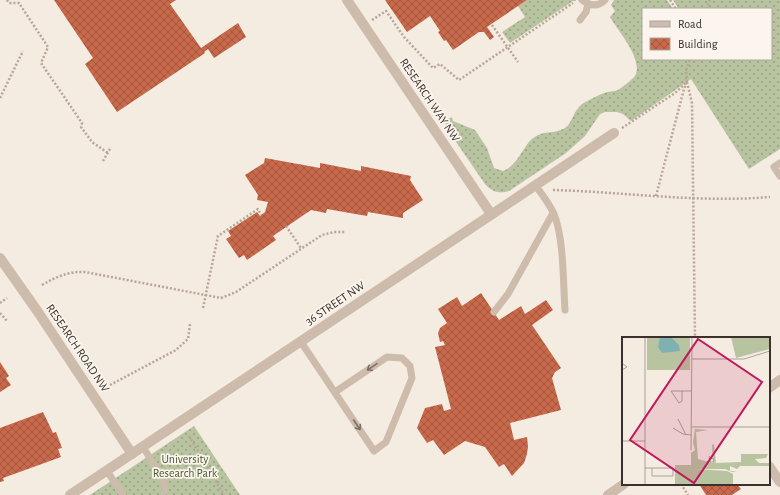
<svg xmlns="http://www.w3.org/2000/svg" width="780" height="495" viewBox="0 0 780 495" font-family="'Alegreya Sans',sans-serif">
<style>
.grass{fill:url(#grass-dots)}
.building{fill:url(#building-cross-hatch)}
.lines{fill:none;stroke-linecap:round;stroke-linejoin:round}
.path{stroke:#b9a596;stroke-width:2.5;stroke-dasharray:2 2;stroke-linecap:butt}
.service{stroke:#cdbbac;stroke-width:7}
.minor{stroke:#cdbbac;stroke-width:10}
.oneway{stroke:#7d6f65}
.labels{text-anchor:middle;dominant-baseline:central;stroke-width:3.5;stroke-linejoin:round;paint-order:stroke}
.street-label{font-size:12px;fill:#3b302b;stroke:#fbf5ee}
.park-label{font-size:12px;fill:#4a5a2e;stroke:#fbf5ee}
.inset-road{fill:none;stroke:#aaa098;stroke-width:1}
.view{fill:#c2185b;fill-opacity:0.15;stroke:#c2185b;stroke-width:2}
.inset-edge{fill:none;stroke:#3b302b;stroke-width:2}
</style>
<defs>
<pattern id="grass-dots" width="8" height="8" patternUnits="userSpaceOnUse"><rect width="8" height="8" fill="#b8c4a0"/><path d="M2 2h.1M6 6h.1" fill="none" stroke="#97a083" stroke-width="1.8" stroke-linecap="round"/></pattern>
<pattern id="building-cross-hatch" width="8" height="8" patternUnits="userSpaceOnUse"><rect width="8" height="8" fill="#c8694b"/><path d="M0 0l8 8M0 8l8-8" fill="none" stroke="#a4573f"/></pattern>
</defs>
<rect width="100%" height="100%" fill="#f4ebe1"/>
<g class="grass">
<polygon points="527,0 576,0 576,1 573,1 510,43 502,32 525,17 518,6"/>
<path d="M614,0H667L673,9H643V59H771V9H679L673,0H780V149L749,169L691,79L631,121L623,114L617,112H605L600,114L585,136L566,153L509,191C499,194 492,192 485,184L445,126L448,119L452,117L453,121L475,130L487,148L494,168L503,171C515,167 521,152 529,142C542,128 551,136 565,128C572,124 573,111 582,104C589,100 596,96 604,93C609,91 614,92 618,90C621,88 633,79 635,76C644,60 618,31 610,17L615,11L611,5Z"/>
<polygon points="194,426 240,495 90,495"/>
</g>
<g class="building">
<polygon points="54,0 176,0 170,4 201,48 238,23 246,37 214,58 208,49 204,52 205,53 117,112 85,64 93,58"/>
<polygon points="385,0 527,0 487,27 494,37 490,40 484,32 479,32 453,50 446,40 444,41 438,32 440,31 430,16 407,32"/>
<polygon points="265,158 320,168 320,163 361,171 361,166 411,176 410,180 423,200 403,213 403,218 368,212 367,216 327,209 326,213 311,210 273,236 276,240 247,260 244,255 239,258 226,239 231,236 228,231 257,212 260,216 265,212 268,202 257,200 258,195 245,175 264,163"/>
<polygon points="481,293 499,320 521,306 525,314 546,300 553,310 532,325 561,368 555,372 552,378 561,410 510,423 514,440 527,437 528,446 527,454 524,463 512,476 504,464 499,467 485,447 465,441 444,455 433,440 427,443 417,428 425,408 442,404 444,411 451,409 435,347 445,345 443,341 440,342 438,333 440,328 447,323 438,309 457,297 462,306"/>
<polygon points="0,362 9,376 6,378 11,385 0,392"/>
<polygon points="43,412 53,433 56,432 62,448 58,449 61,457 3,478 4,481 0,482 0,428"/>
<polygon points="699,484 737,484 741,489 732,495 706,495"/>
</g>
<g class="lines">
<g class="path">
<polyline points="7,0 9,3 19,3 48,47 41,63 82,123 81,127 92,142 108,153"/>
<polyline points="670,0 676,9"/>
<polyline points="706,9 710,0"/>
<polyline points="372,20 386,11 404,37 433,68 440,64 459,80 573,3"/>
<polyline points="492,25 518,62"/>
<polyline points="687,82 692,103 695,338"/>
<polyline points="0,98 23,51"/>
<polyline points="622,128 675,93 687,82 686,71 690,59"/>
<polyline points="103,161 111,147"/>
<path d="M553,190C625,192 698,203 770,197"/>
<polyline points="656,196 684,89 687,82"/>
<polyline points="286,226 301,248"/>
<path d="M42,285C56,277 69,271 85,272L221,298L236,292L322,235L334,232H345"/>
<polyline points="0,303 7,298"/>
<polyline points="203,308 218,236 258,209 261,215"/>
<polyline points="0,313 7,321"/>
<polyline points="110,385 176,350 188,339 190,324"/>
<polyline points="189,436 224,495"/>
<polyline points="681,484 688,495"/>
</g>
<g class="service">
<path d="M582,0C590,6 598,7 605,0"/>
<polyline points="580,20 586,12 588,4"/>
<polyline points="780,163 774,167 780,176"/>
<path d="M535,185C542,194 549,203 554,214C564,239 563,281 565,310"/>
<polyline points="494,312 508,294 553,213"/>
<polyline points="301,342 374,451 386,442 412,378 410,366 402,358 387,357 335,392"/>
<polyline points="143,447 163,479 165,491"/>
<polyline points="107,471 123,495"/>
</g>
<g class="minor">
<polyline points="347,0 491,214"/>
<polyline points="0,258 38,312 132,454"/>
<polyline points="769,388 780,380"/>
<polyline points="769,466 780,482"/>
<polyline points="70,495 614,133"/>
<polyline points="608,495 624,484"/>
</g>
</g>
<defs><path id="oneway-shaft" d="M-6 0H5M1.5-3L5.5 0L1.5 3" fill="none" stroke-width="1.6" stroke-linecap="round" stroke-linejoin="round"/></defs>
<g class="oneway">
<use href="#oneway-shaft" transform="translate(372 367) rotate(146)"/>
<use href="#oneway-shaft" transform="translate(357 425) rotate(56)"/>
</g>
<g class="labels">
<g class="street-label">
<text transform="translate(430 100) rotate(56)">RESEARCH WAY NW</text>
<text transform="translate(335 303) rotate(-34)">36 STREET NW</text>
<text transform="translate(78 348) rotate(56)">RESEARCH ROAD NW</text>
</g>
<g class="park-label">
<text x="185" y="459">University<tspan x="185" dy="14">Research Park</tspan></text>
</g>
</g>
<g transform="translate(622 337)">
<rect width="148" height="148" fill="#f4ebe1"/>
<path d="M25,0H68V33H25ZM109,0H148V12L114,21ZM73,92L86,93L74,95L76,122L91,126L90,108L92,107L94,126L119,125V117H146L144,121L133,122L137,126H148V129H118L115,132L108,129V134H115L110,135L103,132H74L105,134L111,137V148H53V128H69V116L73,113L71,105Z" fill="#b8c4a0"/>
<path d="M38,0H49L57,8L58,14L40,16L36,10Z" fill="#7fb0b2"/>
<path class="inset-road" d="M23,0V148M70,22H122L148,14M0,26L5,30L0,33M60,54V64L57,66L49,54H70M56,82L64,98M70,90H148M51,91L61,97L69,98M0,104H23M69,113L70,0M87,119L88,125H91L92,122L88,121M23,131H51V139H30V131"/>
<path class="view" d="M76,2L140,45L72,146L8,103Z"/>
<rect width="148" height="148" class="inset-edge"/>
</g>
<rect x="642" y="8" width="130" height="52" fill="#fbf5ee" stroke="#aea6a0"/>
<rect x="650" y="21" width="20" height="6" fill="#cdbbac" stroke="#aea6a0"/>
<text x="678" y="28" font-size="12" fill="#3b302b">Road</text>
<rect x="650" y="38" width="20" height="12" fill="url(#building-cross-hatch)" stroke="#aea6a0"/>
<text x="678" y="48" font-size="12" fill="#3b302b">Building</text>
</svg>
